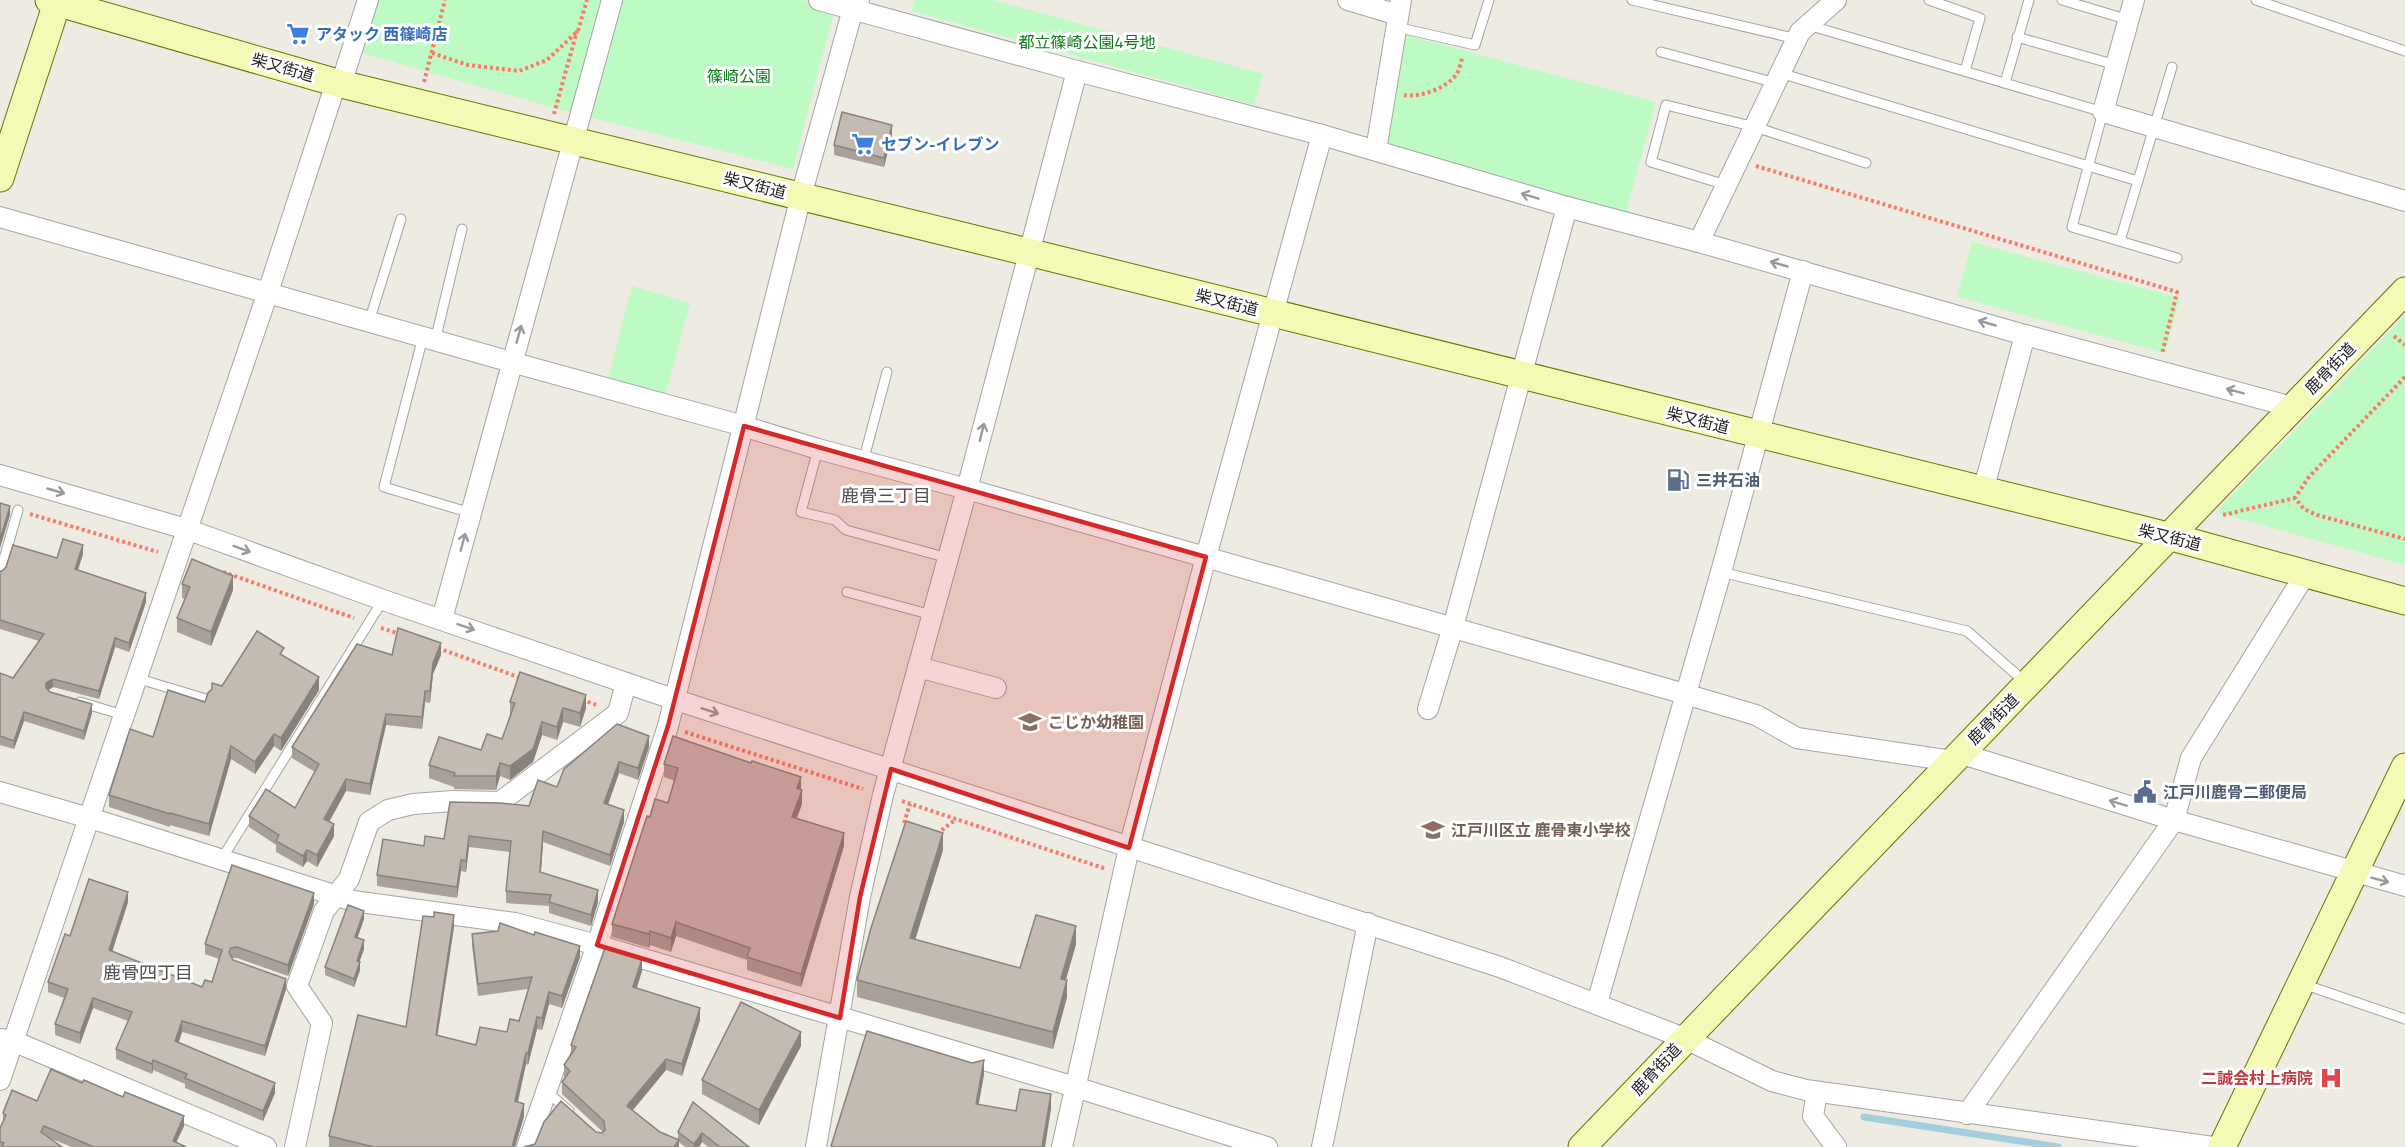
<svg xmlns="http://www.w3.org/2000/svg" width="2405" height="1147" viewBox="0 0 2405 1147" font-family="'Titillium Web','Noto Sans JP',sans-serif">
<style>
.park{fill:#befac4}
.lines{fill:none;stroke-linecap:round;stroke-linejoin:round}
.stream{stroke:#a2cedd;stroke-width:7}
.lane-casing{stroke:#a4a4a4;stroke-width:11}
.street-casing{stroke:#a4a4a4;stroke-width:22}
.secondary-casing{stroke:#657404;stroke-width:29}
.path{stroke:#fb7a67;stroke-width:4;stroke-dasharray:3 3;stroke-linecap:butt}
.lane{stroke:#fff;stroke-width:9}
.street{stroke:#fff;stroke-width:20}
.secondary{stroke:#f4fab5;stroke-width:27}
.wall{fill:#a8a099}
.shaded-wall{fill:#88827d}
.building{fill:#c3bab2;stroke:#88827d;stroke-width:1.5}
.oneway{stroke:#999}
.marked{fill:#d62828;fill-opacity:0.2;stroke:#d62828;stroke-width:4.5;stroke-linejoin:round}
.labels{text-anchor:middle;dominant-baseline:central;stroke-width:6;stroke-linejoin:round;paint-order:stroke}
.shop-label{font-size:16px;font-weight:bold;fill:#366cbe;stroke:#fff;text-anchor:start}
.park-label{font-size:16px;fill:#0a7c17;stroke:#fff}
.street-label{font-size:16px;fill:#1d1d1d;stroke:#fff}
.service-label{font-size:16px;font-weight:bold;fill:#4e5e75;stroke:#fff;text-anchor:start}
.education-label{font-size:16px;font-weight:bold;fill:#785e54;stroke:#fff;text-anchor:start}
.health-label{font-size:16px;font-weight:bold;fill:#be3a42;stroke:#fff;text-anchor:end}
.neighbourhood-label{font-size:18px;fill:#505050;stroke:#fff}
</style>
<rect width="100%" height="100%" fill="#eeebe2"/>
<g class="park">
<polygon points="378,0 802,0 829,7 833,15 793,169 562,110 362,53"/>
<polygon points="915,0 993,0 1263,74 1254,105 912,11"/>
<polygon points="1402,34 1656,102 1626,212 1377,146"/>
<polygon points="1972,242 2180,298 2165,353 1957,297"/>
<polygon points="632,286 690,303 664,400 607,384"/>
<polygon points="2405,316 2405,565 2216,512"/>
</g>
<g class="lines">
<polyline class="stream" points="1864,1117 2058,1147"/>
<g class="lane-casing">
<g id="lane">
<polyline points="1632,0 1797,39"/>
<polyline points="1929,0 1980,18 1965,71"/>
<polyline points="2062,0 2129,20"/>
<polyline points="2256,0 2405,51"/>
<polyline points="1808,25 2103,112 2072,227 2177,258"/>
<polyline points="1396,27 1475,45 1489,0"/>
<polyline points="2017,37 2116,65"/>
<polyline points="1661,52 1776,83"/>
<polyline points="1780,73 2138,181"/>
<polyline points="2005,83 2029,0"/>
<polyline points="1726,185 1651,162 1666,105 1755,127 1866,163"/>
<polyline points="2120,241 2172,67"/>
<polyline points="369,322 401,219"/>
<polyline points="423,337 384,487 471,513"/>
<polyline points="435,341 462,229"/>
<polyline points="818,449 801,512 835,520 846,530 948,558"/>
<polyline points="863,462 887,372"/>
<polyline points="1721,572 1967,631 2025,682"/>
<polyline points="0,573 18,510"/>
<polyline points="847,592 932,615"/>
<polyline points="136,678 206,699"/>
<polyline points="80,702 123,715"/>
<polyline points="221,860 383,600"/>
<polyline points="2303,984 2405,1019"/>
<polyline points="546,1091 569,1111"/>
</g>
</g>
<g class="street-casing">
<g id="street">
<polyline points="819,0 1077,71 1322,135 1567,207 1699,242 2025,335 2292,407"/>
<polyline points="1348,0 1398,15"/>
<polyline points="2134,0 2103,112 2405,201"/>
<polyline points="341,84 368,0"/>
<polyline points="1376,150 1401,0"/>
<polyline points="0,217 511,362 733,423 818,449 967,489 1685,694 1756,715 1797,738 1952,761"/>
<polyline points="1699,242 1800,32 1836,0"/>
<polyline points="0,475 186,529 383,600 673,699 1500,967 1684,1038 1772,1081 1806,1090 2213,1147"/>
<polyline points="1983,491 2025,335"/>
<polyline points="442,619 612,0"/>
<polyline points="918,667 996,688"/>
<polyline points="1428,709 1453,627 1567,207"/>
<polyline points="1959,753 2174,820 2405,886"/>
<polyline points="0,792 106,823 353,901 515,923 597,945 1075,1087 1267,1147"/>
<polyline points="1597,1003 1721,572 1803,271"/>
<polyline points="2,1039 13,1041 266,1147"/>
<polyline points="0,1080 268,292 336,83"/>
<polyline points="1817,1092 1813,1116 1836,1147"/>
<polyline points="1967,1114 2174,820 2191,758 2306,573"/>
<polyline points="295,1147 322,1023 297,986 324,911 349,879 369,822 388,810 413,804 453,801 500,802 618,713 626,683"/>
<polyline points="527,1147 597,945 668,726 801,196 853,9 859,0"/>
<polyline points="816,1147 860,897 883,795 967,489 1077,71"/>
<polyline points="1062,1147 1129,848 1206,557 1322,135"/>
<polyline points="1322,1147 1368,923"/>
</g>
</g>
<g class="secondary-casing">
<g id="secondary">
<polyline points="49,0 341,84 1028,252 2168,536 2405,601"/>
<polyline points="0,178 58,0"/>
<polyline points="1582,1147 2405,291"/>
<polyline points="2222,1147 2405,767"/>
</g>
</g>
<g class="path">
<polyline points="432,53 468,65 519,71 547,60 578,31 587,0"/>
<polyline points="424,82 445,0"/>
<path d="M1404,95C1420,98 1446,88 1456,75C1459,71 1461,63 1462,58"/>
<polyline points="554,114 577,31"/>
<polyline points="1756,166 2177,292 2162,354"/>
<polyline points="2394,336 2405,345"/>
<polyline points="2405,377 2308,478 2295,498 2304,509 2317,515 2405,539"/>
<polyline points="30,514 158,552"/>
<polyline points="2223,515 2295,498"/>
<polyline points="223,572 354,618"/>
<polyline points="381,628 400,634"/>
<polyline points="438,648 521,678"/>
<polyline points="582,700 597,705"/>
<polyline points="685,732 863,789"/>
<polyline points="902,801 1106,869"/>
<polyline points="904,823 910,804"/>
<polyline points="937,834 956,819"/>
</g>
<use href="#lane" class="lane"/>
<use href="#street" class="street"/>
<use href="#secondary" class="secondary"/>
</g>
<g class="wall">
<polygon points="892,134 884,167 834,155 834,145"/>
<polygon points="83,554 78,570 146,602 129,652 115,647 99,699 53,687 48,690 92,713 84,740 24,721 14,749 0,745 0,673 13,678 39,641 0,629 0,571 57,558"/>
<polygon points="182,584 233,590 211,646 177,632 177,618 185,599 182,598"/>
<polygon points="392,655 441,655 433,674 430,703 425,702 422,729 386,725 370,795 346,791 329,822 334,836 317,867 307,861 303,867 276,852 276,845 249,827 249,816 295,808 315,772 292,758 292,747"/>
<polygon points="284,656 319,690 281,751 274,746 255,774 231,759 209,836 170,825 170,827 109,807 109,795 153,737 205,702 212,690 212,683 222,686"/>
<polygon points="510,702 586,708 580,727 563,722 557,740 542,735 533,762 510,780 500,776 496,790 454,789 454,787 429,778 429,765 481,750 502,739 510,715"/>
<polygon points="649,747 638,780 619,773 608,805 624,822 610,866 543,842 541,872 598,902 591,926 549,913 549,906 506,903 506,891 510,852 469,847 466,872 461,871 457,898 377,886 377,875 424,846 529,806 557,787"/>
<polygon points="664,764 801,790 802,804 797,818 844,846 801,987 747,970 747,960 676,936 671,952 650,945 649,948 612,937 612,924 650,817 668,803 675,781 664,777"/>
<polygon points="943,850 915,940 1020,968 1076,944 1066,980 1067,997 1053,1049 857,997 857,980"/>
<polygon points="128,902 112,952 202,987 212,982 219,959 205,954 205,944 314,904 288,976 237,958 232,958 233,960 286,989 265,1056 182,1032 179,1042 275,1093 263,1121 185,1088 185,1084 153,1070 152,1074 116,1059 116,1049 128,1021 93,1008 80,1044 55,1035 55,1024 64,998 48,992 48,982 70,936"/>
<polygon points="364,919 357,938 364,949 359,962 360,970 354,987 325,975 325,967"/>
<polygon points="454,927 437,1035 476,1045 507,1032 519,1021 528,989 478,996 472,946 472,934 580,957 562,1008 549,1004 542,1030 537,1029 528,1065 526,1064 518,1102 524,1116 515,1147 329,1147 329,1136 406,1027"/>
<polygon points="605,948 642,959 642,971 637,988 700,1008 700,1020 682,1076 666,1070 633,1110 660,1132 678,1140 678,1132 693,1102 749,1147 708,1147 702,1142 699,1147 685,1147 679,1142 679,1147 524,1147 535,1144 544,1122 561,1101 596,1132 602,1133 603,1132 562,1094 562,1082 565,1078 564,1076 564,1065 571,1055 571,1045"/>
<polygon points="801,1046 759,1125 702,1094 702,1080"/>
<polygon points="37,1101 184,1126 176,1142 186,1147 72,1147 49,1138 62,1147 0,1147 0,1128 3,1122 3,1113"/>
</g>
<g class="shaded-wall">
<polygon points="892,125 892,134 884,167 884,158"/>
<polygon points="10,506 10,515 0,548 0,540"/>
<polygon points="83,545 83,554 75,578 75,569"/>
<polygon points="233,576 233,590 211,646 211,632"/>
<polygon points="146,593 146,602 129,652 129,643"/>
<polygon points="115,638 115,647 99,699 99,691"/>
<polygon points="441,643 441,655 433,674 430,703 430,691 433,663"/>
<polygon points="319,677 319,690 281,751 281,738"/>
<polygon points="53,679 53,687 46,692 46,683"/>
<polygon points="425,691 425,702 422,729 422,717"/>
<polygon points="586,695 586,708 580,727 580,713"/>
<polygon points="92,704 92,713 84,740 84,731"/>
<polygon points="563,708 563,722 557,740 557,727"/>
<polygon points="24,712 24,721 14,749 14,741"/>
<polygon points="386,714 386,725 370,795 370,784"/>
<polygon points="542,722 542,735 533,762 510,780 510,766"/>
<polygon points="274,734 274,746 255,774 255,762"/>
<polygon points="649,736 649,747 638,780 638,768"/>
<polygon points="231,746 231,759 209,836 209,824"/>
<polygon points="619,762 619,773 604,815 604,803"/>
<polygon points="500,763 500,776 496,790 496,776"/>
<polygon points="801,777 801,791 797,788"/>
<polygon points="346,779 346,791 324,831 324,819"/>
<polygon points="802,790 802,804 792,830 792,817"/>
<polygon points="624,810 624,822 610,866 610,855"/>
<polygon points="334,824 334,836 317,867 317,855"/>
<polygon points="543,831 543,842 540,883 540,872"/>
<polygon points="844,833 844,846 801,987 801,974"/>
<polygon points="943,833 943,850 910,956 910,938"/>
<polygon points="469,836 469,847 466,872 466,861"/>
<polygon points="307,850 307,861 303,867 303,856"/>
<polygon points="461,860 461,871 457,898 457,887"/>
<polygon points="598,890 598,902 591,926 591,915"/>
<polygon points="128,892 128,902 109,961 109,950"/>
<polygon points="314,893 314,904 288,976 288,965"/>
<polygon points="364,911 364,919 355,945 355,937"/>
<polygon points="454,915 454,927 436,1046 436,1035"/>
<polygon points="676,922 676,936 671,952 671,938"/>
<polygon points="1076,926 1076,944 1061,996 1061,979"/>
<polygon points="650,931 650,945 649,948 649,934"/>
<polygon points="364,940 364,949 357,969 357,961"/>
<polygon points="580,946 580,957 562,1008 562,996"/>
<polygon points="642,959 642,971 633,998 633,987"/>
<polygon points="360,962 360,970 354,987 354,979"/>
<polygon points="286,979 286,989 265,1056 265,1046"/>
<polygon points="1067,980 1067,997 1053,1049 1053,1032"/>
<polygon points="549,992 549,1004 542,1030 542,1018"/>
<polygon points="93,998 93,1008 80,1044 80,1033"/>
<polygon points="700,1008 700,1020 682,1076 682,1064"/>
<polygon points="537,1017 537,1029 528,1065 528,1053"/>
<polygon points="182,1021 182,1032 175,1051 175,1041"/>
<polygon points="801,1032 801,1046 759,1125 759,1110"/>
<polygon points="526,1053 526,1064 515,1113 515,1101"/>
<polygon points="666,1059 666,1070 627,1117 627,1106"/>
<polygon points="153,1060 153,1070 152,1074 152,1064"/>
<polygon points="984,1060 984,1075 976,1119 976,1104"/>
<polygon points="275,1083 275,1093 263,1121 263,1111"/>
<polygon points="1051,1094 1051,1109 1045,1147 1042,1147"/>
<polygon points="524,1104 524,1116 515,1147 512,1147"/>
<polygon points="184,1116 184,1126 174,1147 173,1141"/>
<polygon points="702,1133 702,1142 699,1147 694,1147 694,1144"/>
<polygon points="679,1140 679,1147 674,1147"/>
</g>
<g class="building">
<polygon points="842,112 892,125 884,158 834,145"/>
<polygon points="0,503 10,506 0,540"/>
<polygon points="63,539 83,545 75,569 146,593 129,643 115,638 99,691 53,679 46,683 46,688 50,692 92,704 84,731 24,712 14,741 0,736 0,673 13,678 44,634 0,620 0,571 2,571 6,567 13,545 57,558"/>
<polygon points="192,559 233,576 211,632 177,618 190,587 182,584"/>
<polygon points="398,628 441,643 433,663 430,691 425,691 422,717 386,714 370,784 346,779 324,819 334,824 317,855 307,850 303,856 276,841 279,835 249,816 266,789 295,808 319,764 292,747 357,644 392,655"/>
<polygon points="257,631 284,648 280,654 319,677 281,738 274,734 255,762 231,746 209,824 170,813 170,814 109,795 130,729 153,737 168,690 205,702 208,693 212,689 212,683 222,686"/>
<polygon points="520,672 586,695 580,713 563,708 557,727 542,722 533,749 510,766 500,763 496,776 454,776 455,773 429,765 439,737 481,750 487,734 502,739 515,703 510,702"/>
<polygon points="617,724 649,736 638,768 619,762 604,803 624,810 610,855 543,831 540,872 598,890 591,915 549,902 551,895 506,891 511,841 469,836 466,861 461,860 457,887 377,875 383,839 424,846 425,836 444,839 450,802 500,803 529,806 538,780 557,787 564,769"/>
<polygon points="673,736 751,763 752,761 801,777 797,788 802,790 792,817 844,833 801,974 747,957 750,948 676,922 671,938 650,931 649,934 612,924 647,816 650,817 655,799 668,803 678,768 664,764"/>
<polygon points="906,821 943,833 910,938 1020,968 1036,915 1076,926 1061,979 1067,980 1053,1032 857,980 871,928"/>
<polygon points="232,865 314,893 288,965 237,947 231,948 229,952 233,960 286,979 265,1046 182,1021 175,1041 275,1083 263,1111 185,1078 187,1074 153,1060 152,1064 116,1049 132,1012 93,998 80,1033 55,1024 68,989 48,982 65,934 70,936 89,879 128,892 109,950 202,987 205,980 212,982 222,950 205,944"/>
<polygon points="348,905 364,911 355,937 364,940 357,961 360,962 354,979 325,967"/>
<polygon points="434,912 454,915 436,1035 476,1045 480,1027 507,1032 510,1019 519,1021 532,977 478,984 472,934 498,931 500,923 534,935 535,932 580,946 562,996 549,992 542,1018 537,1017 528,1053 526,1053 515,1101 524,1104 512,1147 374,1147 329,1136 358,1015 406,1027 423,916 434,917"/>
<polygon points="605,948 642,959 633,987 700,1008 682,1064 666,1059 627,1106 660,1132 679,1140 674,1147 524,1147 535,1144 544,1122 561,1101 596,1132 602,1133 605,1130 604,1121 562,1082 570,1071 564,1065 576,1047 571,1045"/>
<polygon points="741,1002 801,1032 759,1110 702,1080"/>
<polygon points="867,1031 972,1063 984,1060 976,1104 1016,1111 1020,1089 1051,1094 1042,1147 834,1147 831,1146"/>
<polygon points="51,1069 82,1083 84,1080 123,1097 125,1092 184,1116 173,1141 186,1147 94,1147 44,1126 41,1132 62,1147 2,1147 4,1143 0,1142 0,1128 6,1115 3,1113 12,1090 37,1101"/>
<polygon points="693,1102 749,1147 720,1147 702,1133 694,1144 678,1132"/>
</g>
<defs><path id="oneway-shaft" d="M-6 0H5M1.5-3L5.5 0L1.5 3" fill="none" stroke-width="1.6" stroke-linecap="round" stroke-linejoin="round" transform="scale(1.5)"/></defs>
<g class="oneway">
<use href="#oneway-shaft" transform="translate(1530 196) rotate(-163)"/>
<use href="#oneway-shaft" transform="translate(1779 264) rotate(-164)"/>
<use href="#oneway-shaft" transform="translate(1987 323) rotate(-164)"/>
<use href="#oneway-shaft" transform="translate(519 334) rotate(-74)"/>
<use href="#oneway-shaft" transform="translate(2235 391) rotate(-165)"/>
<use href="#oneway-shaft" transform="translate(982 432) rotate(-76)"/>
<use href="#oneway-shaft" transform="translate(56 491) rotate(16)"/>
<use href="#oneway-shaft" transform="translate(463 542) rotate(-75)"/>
<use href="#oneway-shaft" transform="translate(242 549) rotate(20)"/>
<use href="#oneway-shaft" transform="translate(466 627) rotate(19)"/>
<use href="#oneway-shaft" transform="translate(710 711) rotate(18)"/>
<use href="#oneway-shaft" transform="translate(2118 803) rotate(-163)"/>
<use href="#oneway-shaft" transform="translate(2380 880) rotate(15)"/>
</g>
<path class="marked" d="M744,426L1206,557L1129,848L891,769L860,897L840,1018L597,945L668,726Z"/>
<defs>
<g id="supermarket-bare" transform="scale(1.8)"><path d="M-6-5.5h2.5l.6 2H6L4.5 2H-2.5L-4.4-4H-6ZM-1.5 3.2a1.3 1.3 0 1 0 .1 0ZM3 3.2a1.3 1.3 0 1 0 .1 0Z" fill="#3f7fe0" stroke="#fff" stroke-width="2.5" paint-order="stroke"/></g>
<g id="fuel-bare" transform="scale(1.8)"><path d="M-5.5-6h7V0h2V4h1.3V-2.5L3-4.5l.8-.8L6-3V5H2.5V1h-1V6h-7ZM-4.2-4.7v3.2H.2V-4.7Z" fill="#5c6f8a" stroke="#fff" stroke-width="2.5" paint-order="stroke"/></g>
<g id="school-bare" transform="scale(1.8)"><path d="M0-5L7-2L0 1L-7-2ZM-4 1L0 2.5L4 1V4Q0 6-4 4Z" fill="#8d6e63" stroke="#fff" stroke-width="2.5" paint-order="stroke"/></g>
<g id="civic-bare" transform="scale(1.8)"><path d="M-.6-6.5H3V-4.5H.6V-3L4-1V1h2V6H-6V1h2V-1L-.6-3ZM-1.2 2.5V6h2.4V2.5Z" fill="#5c6f8a" stroke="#fff" stroke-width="2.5" paint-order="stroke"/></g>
<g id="hospital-bare" transform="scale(1.8)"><path d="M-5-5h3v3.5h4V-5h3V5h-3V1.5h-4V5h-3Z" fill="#e0444e" stroke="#fff" stroke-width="2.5" paint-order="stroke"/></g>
</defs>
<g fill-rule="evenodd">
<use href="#supermarket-bare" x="298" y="34"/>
<use href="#supermarket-bare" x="863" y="144"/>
<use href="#fuel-bare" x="1678" y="480"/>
<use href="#school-bare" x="1030" y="722"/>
<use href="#civic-bare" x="2145" y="792"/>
<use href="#school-bare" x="1433" y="830"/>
<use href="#hospital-bare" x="2331" y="1078"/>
</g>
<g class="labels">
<g class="shop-label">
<text x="316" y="34">アタック 西篠崎店</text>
<text x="881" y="144">セブン-イレブン</text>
</g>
<g class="park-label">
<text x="1087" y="42">都立篠崎公園4号地</text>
<text x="739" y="76">篠崎公園</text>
</g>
<g class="street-label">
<text transform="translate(283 67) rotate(16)">柴又街道</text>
<text transform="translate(755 185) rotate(14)">柴又街道</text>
<text transform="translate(1227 302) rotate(14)">柴又街道</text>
<text transform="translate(2330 368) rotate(-46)">鹿骨街道</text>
<text transform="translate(1698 420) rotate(14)">柴又街道</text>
<text transform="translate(2170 537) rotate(14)">柴又街道</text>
<text transform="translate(1993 719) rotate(-45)">鹿骨街道</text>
<text transform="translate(1656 1069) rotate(-47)">鹿骨街道</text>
</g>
<g class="service-label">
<text x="1696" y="480">三井石油</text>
<text x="2163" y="792">江戸川鹿骨二郵便局</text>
</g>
<g class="education-label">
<text x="1048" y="722">こじか幼稚園</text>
<text x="1451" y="830">江戸川区立 鹿骨東小学校</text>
</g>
<g class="health-label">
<text x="2313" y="1078">二誠会村上病院</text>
</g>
<g class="neighbourhood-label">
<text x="886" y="495">鹿骨三丁目</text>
<text x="148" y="972">鹿骨四丁目</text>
</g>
</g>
</svg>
